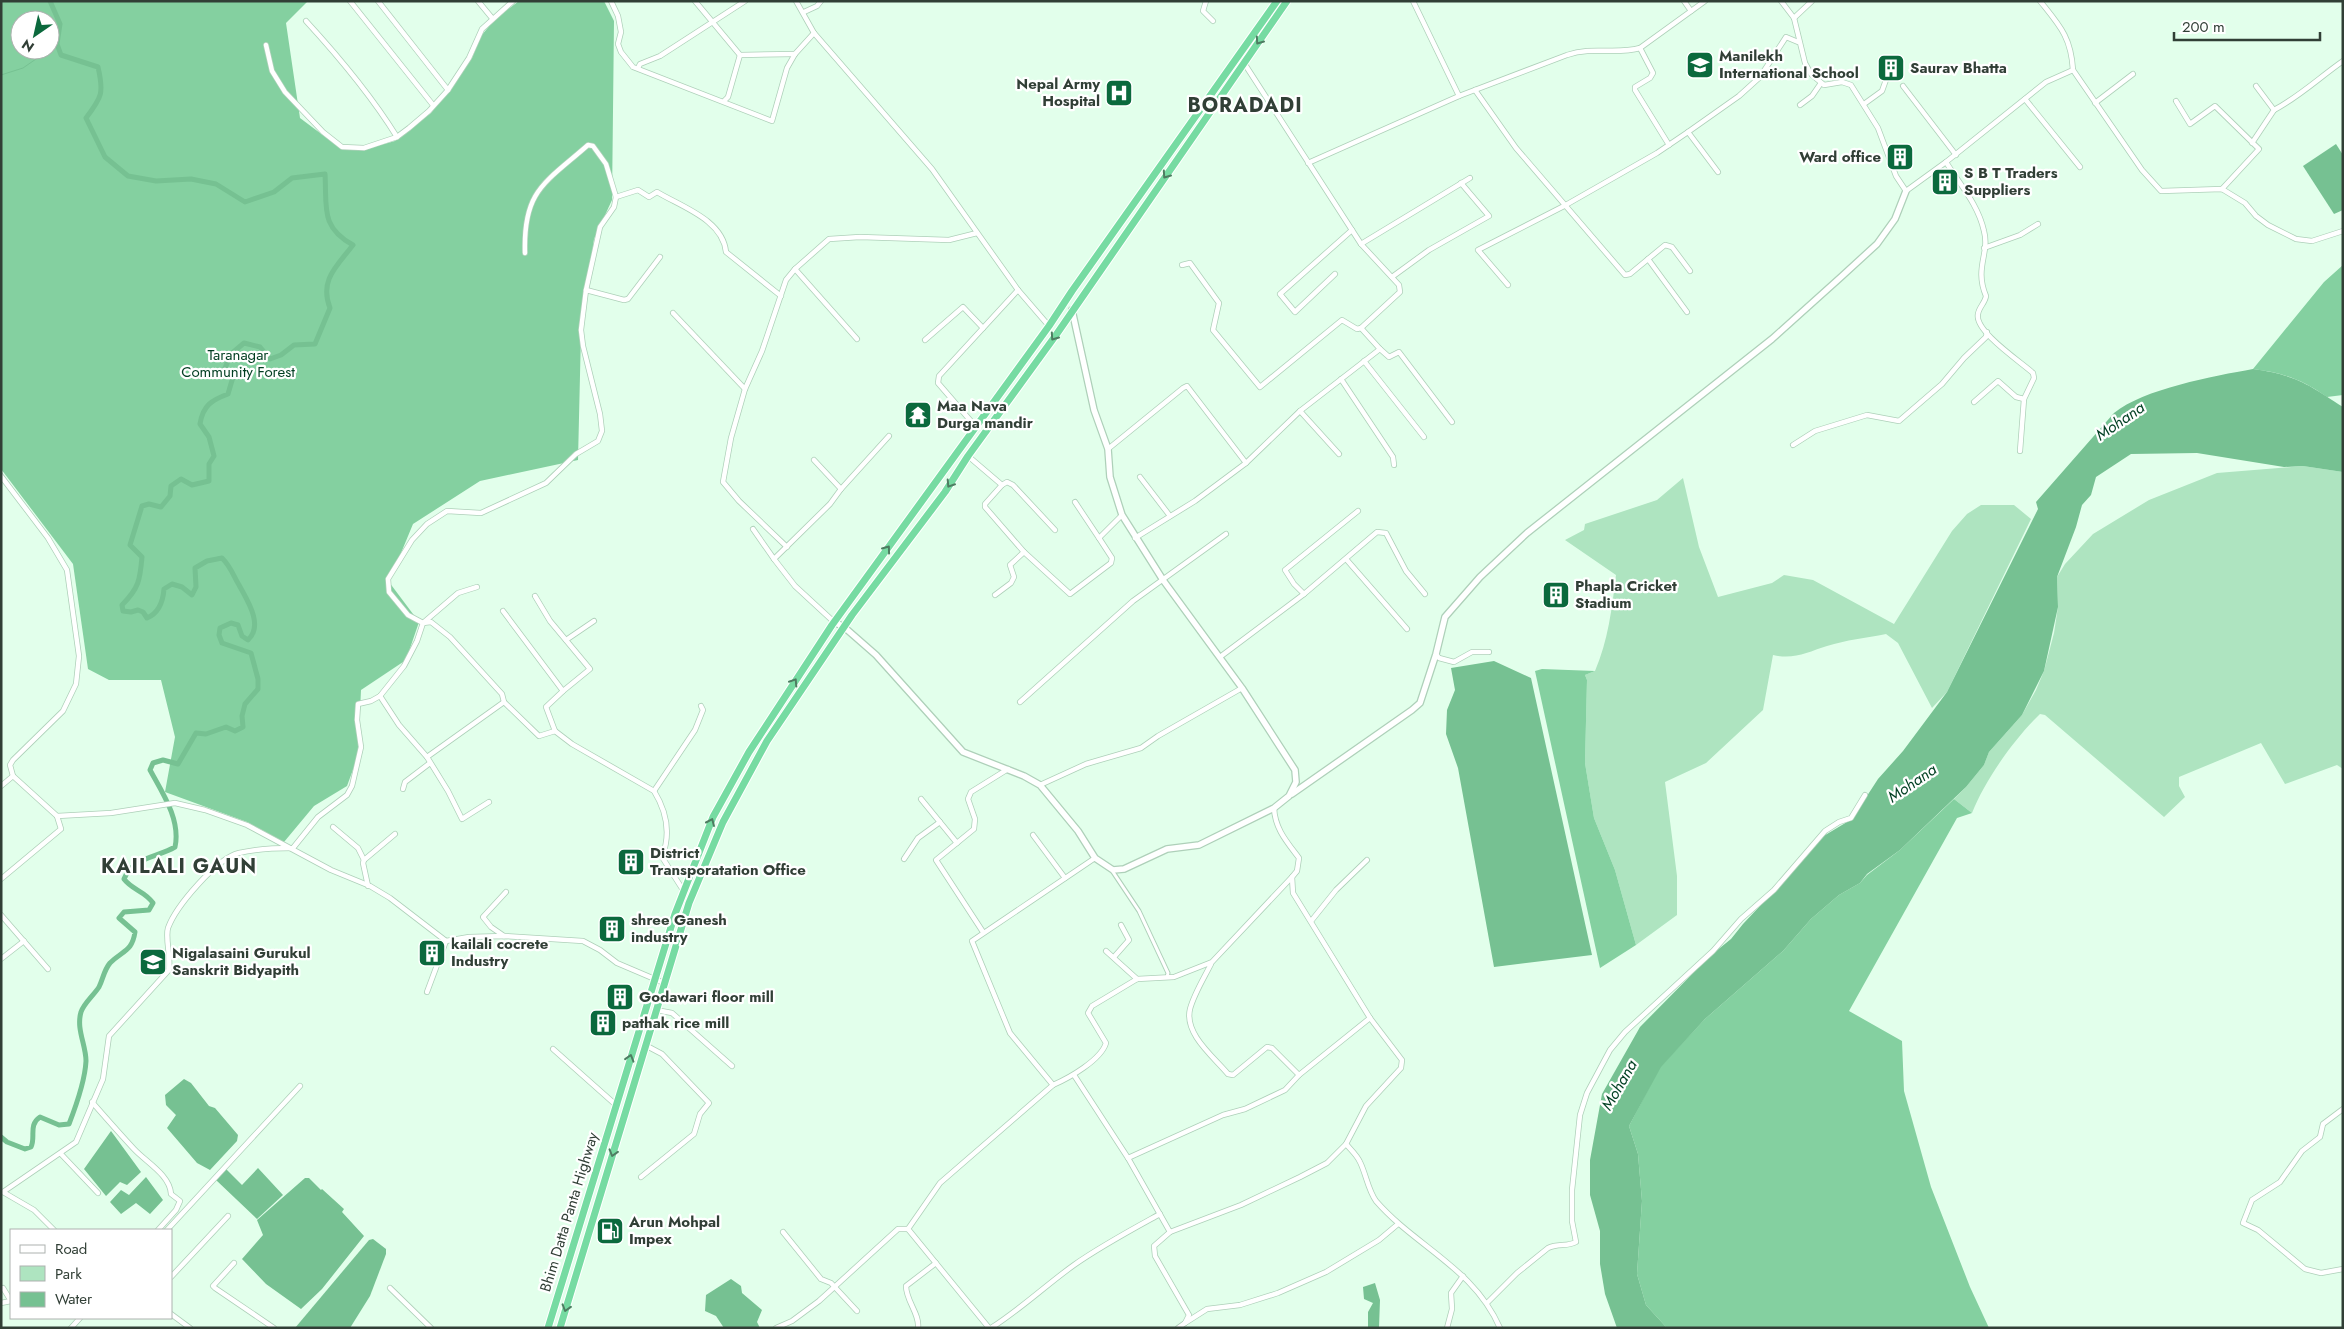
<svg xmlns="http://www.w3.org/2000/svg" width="2344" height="1329" viewBox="0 0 2344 1329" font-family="Jost,sans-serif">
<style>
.green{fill:#aee4c0}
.forest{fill:#84d0a0;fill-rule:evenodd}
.water{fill:#76c192}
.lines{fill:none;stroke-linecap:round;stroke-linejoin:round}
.stream{stroke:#76c192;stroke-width:1}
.canal{stroke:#76c192;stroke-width:5}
.pedestrian-casing{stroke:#aed0b9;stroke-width:5}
.minor-casing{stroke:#aed0b9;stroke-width:6}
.secondary-casing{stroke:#aed0b9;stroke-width:8}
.trunk-casing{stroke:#fff;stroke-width:9}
.pedestrian{stroke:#fff;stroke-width:3}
.minor{stroke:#fff;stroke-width:4.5}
.secondary{stroke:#fff;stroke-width:5.5}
.trunk{stroke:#76dba2;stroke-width:7}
.oneway{stroke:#4d7d61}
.labels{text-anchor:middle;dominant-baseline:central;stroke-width:4.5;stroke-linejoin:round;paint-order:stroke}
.poi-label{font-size:15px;font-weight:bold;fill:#313f36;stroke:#fff;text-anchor:start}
.park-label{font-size:15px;fill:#003e21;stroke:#fff}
.street-label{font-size:15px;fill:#313f36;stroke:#fff}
.water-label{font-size:16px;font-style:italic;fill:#003f22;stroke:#fff}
.district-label{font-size:20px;font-weight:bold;letter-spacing:1px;fill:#313f36;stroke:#fff}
</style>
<rect width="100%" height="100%" fill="#e2ffeb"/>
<g class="green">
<path d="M2303,466L2343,472V769L2337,765L2285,784L2261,743L2179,777V786L2185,797L2164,817L2045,715L2040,714C2014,739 1985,780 1972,813L1954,799L1966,787L1984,765L1989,752L2022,715L2036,690L2044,671L2054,633L2058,607L2057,577L2065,564L2093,534L2149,500L2217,473Z"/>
<path d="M1683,478L1699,547L1718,597L1772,583L1784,575L1813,580L1894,624L1952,531L1967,514L1981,505H2014L2031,519L1947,692L1932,708L1898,643L1886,634C1866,638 1846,640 1827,646C1808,652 1794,660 1773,655L1763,710L1706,763L1665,782L1677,876V915L1636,945L1615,870L1594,818L1585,763L1587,680L1585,675L1595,671C1608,641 1612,608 1616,575L1565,540L1584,530L1585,524L1657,500Z"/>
</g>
<g class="forest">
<path d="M1,1H308L286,23L300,118L340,148L377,146L395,141L431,113L472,58L481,36L496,18L519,1H604L614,21L612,200L594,239L581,333L578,460L480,481L413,524L389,582L419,622L406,660L361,690L358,756L347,786L314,806L284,842L247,822L165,792L175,737L161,680H109L88,669L73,564L1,469ZM20,20H50V50H20Z"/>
<path d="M2343,265V395L2327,397C2301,379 2284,373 2253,369L2324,282Z"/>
<polygon points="1542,669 1595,671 1585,675 1587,680 1585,763 1594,818 1615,870 1636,945 1600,968 1535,671"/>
<polygon points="1954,799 1972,813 1957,818 1849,1011 1902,1041 1904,1091 1931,1187 1970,1287 1989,1328 1667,1328 1646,1305 1637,1274 1642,1201 1638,1154 1629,1126 1660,1067 1705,1019 1783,951 1811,919 1839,895 1860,883 1867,875 1900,850"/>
</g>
<g class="water">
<polygon points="2336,144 2343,155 2343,210 2334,214 2303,166"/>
<path d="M2253,369C2296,375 2308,384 2343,407V472L2303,466L2284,467L2197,453L2131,454L2096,477L2091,495L2082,505L2076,527L2057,577L2058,607L2044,671L2022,715L1989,752L1984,765L1966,787L1900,850L1867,874L1860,883L1839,895L1811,919L1783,951L1705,1019L1661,1067L1629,1126L1638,1154L1642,1201L1637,1274L1646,1305L1667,1328H1617L1605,1294L1600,1264V1231L1590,1195V1160L1602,1094L1640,1027L1710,956L1731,939L1743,924L1806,857L1822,837L1852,819L1878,779L1903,751L1947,692L2038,509L2036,502L2114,413C2143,389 2214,376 2253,369Z"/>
<polygon points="1494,661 1531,678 1592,955 1494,967 1458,768 1446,734 1447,710 1455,690 1451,668"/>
<polygon points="184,1079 191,1083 209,1106 215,1108 238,1135 237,1141 210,1170 197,1163 167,1128 176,1115 166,1105 165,1095"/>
<polygon points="111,1131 141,1172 127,1185 120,1182 106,1196 84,1169"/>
<polygon points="258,1168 283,1195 257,1219 216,1180 226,1169 242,1185"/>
<polygon points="146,1177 163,1200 150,1214 136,1203 121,1214 110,1202 121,1190 129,1195"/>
<polygon points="305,1178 309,1178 321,1190 322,1189 344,1209 342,1212 364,1236 322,1289 301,1309 266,1284 242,1259 263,1235 257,1220"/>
<polygon points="373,1239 386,1249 386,1254 370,1296 350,1328 295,1328 369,1240"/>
<polygon points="731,1279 741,1286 742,1293 762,1310 757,1322 760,1328 724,1328 716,1316 705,1311 706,1295"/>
<polygon points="1375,1283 1380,1300 1379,1328 1368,1328 1368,1312 1373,1303 1364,1299 1363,1287"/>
</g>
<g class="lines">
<g class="stream">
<polyline points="50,49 57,44"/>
<polyline points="1,75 23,68 49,50"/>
</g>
<path class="canal" d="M1,1137L7,1142L25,1149L31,1147C36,1137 28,1125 40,1117L59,1125L69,1124C76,1106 85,1081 86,1061C86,1045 76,1029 81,1012C84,1003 94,995 99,987C103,979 104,970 110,963C123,950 132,952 135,932L119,918L124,912L149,910L153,903C145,891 132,890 124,879C133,857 156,858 175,847C181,820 162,792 150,770L153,763L163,760L178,764L196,733L206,734L226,727L235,731L243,727L242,716L245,704L258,689V679L251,653L222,643L219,635L220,628L231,623L238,625L242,636L248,640C264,625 247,600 239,585C233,575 231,567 222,558L207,561L195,568L196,587L192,595L182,587L172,584L164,589C163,602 159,613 147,618L143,612L138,610L131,612L123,611L122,605C139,588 140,580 142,557L130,545L142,506L149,504L161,507L170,496L171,486L181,479L192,485L209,481V464L214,456L209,437L200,424C203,405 212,400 228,394L233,377L225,368L231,354L244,343L260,347L270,359L281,355L294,345L315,344L330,308C319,280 337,266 353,245C320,227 327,207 325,174L292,178L274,192L245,202L216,184L191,179L156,181L128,176L105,157L86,118C102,97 104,93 98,67L61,55L57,44L60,24L50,1"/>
<g class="pedestrian-casing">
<polyline id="pedestrian" points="1111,869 1139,911 1168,973 1167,977"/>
</g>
<g class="minor-casing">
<g id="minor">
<polyline points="350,1 433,105"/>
<polyline points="378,1 448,90"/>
<polyline points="478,1 492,18"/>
<polyline points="611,1 618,16 621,32 618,44 621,52 633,67 772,121 787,68 795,54 814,33"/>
<polyline points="695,1 740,55 795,54"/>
<polyline points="796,1 814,33 932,169 1018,290 1049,326"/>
<polyline points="1206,1 1203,11 1213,21"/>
<polyline points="1413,1 1459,96"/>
<polyline points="1684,1 1691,11"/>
<path d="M1781,1L1794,18L1805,63L1811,74L1824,85L1842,82L1851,85L1878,128L1896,176L1906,191L1946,162C1960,185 1978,204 1984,231C1990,254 1974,267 1986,296C1985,303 1979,307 1978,314C1974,331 2021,362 2033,373L2034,378L2024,399L2020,451"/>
<polyline points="804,12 817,6 821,1"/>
<polyline points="1794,18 1812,1"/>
<path d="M306,21C339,57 371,95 397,137"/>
<polyline points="266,45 272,71 285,92 323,132 342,147 364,148 397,137 409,128 429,111 448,90 469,58 482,29 513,1"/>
<polyline points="1640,48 1653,73 1650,78 1635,87 1635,90 1669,145"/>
<polyline points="638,68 640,64 660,56 745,1"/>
<polyline points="2073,70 2142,170 2161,191 2222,189 2245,203 2256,216 2268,225 2296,239 2312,241 2343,231"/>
<polyline points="1903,86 1956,155"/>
<polyline points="1475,90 1516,148 1625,275 1630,274 1665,245 1672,247 1690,271"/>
<polyline points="2025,99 2080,167"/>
<polyline points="724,101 728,97 740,55"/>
<polyline points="2176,101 2190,124 2215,106 2259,149 2222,189"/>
<polyline points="2095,103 2133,74"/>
<polyline points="1864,104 1882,91 1887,77"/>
<polyline points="1800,105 1812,96 1821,83"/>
<path d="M2274,110C2299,97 2320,77 2343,61"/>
<polyline points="1688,132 1718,172"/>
<polyline points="2252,143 2274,110 2256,86"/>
<path d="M1946,162L2046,82L2073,70C2071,37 2060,26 2040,1"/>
<path d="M1308,163L1459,96L1567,55C1593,46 1616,55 1640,48L1705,1"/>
<path d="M616,197L638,190L649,197L657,192C682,207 723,220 726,252L781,296"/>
<polyline points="1361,244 1470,178"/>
<polyline points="1984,248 2020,235 2038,224"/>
<path d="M525,253C523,190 545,183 588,145L593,146L606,164L616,197L614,207L600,227L586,290L581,330L583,346L600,414L602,431L598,441L576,454L546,483L481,513L447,511L427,524L412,540L388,579L389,592L408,615L423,623L431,622L450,637L502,694L504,702L539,736L555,731L572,744L654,791C667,812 671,834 662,857L683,890"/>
<polyline points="1648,259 1687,312"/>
<polyline points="1182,265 1190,263 1219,303 1213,330 1260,387 1342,320 1357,329 1361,328"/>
<polyline points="795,269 857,339"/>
<polyline points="1335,274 1295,312 1280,294 1352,230"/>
<polyline points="1392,277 1429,250 1489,216 1461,183"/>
<polyline points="1508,285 1478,250 1564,206 1657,153 1688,132 1739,96 1760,77 1786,37 1798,42"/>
<polyline points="586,290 624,300 628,299 660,257"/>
<polyline points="673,313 745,389"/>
<polyline points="925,340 963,307 983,328"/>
<polyline points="1380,349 1389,357 1399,352 1452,422"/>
<polyline points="1364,361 1424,437"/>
<polyline points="1341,379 1393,457 1394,465"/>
<polyline points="1974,402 1998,381 2016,397 2024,399"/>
<polyline points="1300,411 1339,454"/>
<polyline points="976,427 938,383 939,376 1018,290"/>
<polyline points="1793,445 1815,431 1867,415 1899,421 1942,384 1964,358 1986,337 1987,332"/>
<polyline points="1108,449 1183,388 1187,386 1246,463 1300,411 1380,349 1361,328 1400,292 1399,285 1361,244 1244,63"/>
<polyline points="968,456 1002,485 1007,482 1013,485 1055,530"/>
<polyline points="814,460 841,489 830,504 774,559 795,586 834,622"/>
<polyline points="1,476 48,538 67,570 79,656 76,684 63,711 13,760 10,765 13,776 57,816 111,813 175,803 205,810 247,825 331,870 370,886 390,898 446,941 469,937 505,936 583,941 600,950 617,963 664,983"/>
<polyline points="1140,477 1170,516"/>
<polyline points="1002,485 985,504 985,507 1024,552 1070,594 1111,563 1112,558 1099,538 1122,515"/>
<polyline points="841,489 889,436"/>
<polyline points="1075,502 1099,538"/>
<polyline points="753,529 774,559"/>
<polyline points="1135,538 1195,501 1246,463"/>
<polyline points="787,547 739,501 723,482 731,438 745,389 762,351 786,280 795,269 829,239 860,237 949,240 977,233"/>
<polyline points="1346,559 1407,629"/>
<polyline points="1304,594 1377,532 1386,533 1406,571 1425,594"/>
<polyline points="995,595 1011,583 1014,577 1010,565 1024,552"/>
<polyline points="535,596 550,621 590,669 563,691"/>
<polyline points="503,611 563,691 546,707 555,731"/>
<polyline points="566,640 594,621"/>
<polyline points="1436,654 1439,658 1454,662 1472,652 1489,652"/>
<polyline points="1220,657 1304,594 1294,584 1285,570 1358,511"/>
<polyline points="380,696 399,725 427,757 448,791 462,819 489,802"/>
<polyline points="1020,702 1133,601 1226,534"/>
<polyline points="427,757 504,702"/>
<polyline points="1040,785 1086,764 1141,748 1158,736 1242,688"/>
<polyline points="1,786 13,776"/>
<polyline points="403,789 405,782 430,763"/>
<polyline points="654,791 695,730 703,710 701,706"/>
<polyline points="921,799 957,843"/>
<path d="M1274,808C1275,829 1287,842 1299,858L1297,871L1292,877L1293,893L1370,1018L1402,1060L1401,1068L1366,1106L1346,1144C1351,1150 1357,1155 1360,1162C1366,1174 1368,1190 1376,1201C1416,1247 1474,1268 1500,1328"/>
<polyline points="333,827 358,848 364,860"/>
<polyline points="1033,835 1065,878"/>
<path d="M1095,858L972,941L1010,1033L1053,1085C1069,1078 1101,1060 1106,1043L1088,1013L1092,1006L1137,979L1174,977L1212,962L1292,877"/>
<polyline points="904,859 918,838 940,822"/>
<polyline points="1,879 61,829 57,816"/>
<polyline points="368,886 363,863 364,860 395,834"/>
<polyline points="1,915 48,969"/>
<polyline points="1312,920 1336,890 1367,860"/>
<polyline points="983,932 936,860 974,829 975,819 968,799 971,792 1008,769"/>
<polyline points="504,936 491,927 483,917 506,892"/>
<polyline points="1106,951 1137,979"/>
<polyline points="1114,957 1129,940 1121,925"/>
<polyline points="1,959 24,941"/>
<path d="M1211,964C1204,978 1194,994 1190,1009C1184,1034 1214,1057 1228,1074L1233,1075L1267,1047L1272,1048L1299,1075"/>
<polyline points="427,992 446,941"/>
<polyline points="656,1010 672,1013 732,1066"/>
<polyline points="553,1049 616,1105"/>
<polyline points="1074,1075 1128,1158 1170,1232 1241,1205 1300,1177 1327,1163 1346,1144"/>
<path d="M92,1102C106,1118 120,1134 134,1149C146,1162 170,1175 171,1194L180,1201L176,1210L158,1230"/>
<polyline points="2343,1109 2323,1124 2320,1137 2302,1151 2280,1182 2252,1200 2243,1223 2258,1230 2305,1269 2321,1273 2343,1269"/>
<polyline points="61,1154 98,1193"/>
<polyline points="1128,1158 1223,1115 1245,1109 1285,1090 1299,1075 1370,1018"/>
<polyline points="641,1177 694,1134 700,1114 709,1103 662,1054 645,1045"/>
<path d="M3,1192L76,1142L103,1079L109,1036L169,970C171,957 165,938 168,928C176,906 217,858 239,853C255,849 276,848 293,848L318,817L347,795L352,786L361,747L357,720L358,704L371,701L380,696L404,666L417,641L423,623L458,593L477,587"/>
<polyline points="3,1192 34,1210 54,1230"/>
<polyline points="167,1230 300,1086"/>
<polyline points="783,1232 821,1279 831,1283 857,1311"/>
<polyline points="1170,1232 1154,1246 1155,1256 1189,1315 1185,1323 1178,1328"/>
<polyline points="234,1263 213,1286 215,1288 274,1328"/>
<polyline points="171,1277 228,1216"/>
<polyline points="3,1288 11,1301"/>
<polyline points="390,1288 431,1328"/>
<polyline points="1,1303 11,1301"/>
<path d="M1487,1303L1517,1273L1548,1248C1558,1243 1567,1247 1576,1242L1572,1221V1190L1580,1115L1587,1093L1610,1050L1625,1032L1713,951L1741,919L1774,890L1825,831L1839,822L1851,818L1865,795"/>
<polyline points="171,1314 190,1328"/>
<polyline points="1185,1323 1207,1309 1240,1305 1278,1293 1326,1272 1379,1240 1398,1224"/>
<polyline points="71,1328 80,1318"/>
<polyline points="776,1328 792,1321 819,1301 898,1229 908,1229"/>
<path d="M918,1328C920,1314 906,1301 906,1286L936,1263"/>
<polyline points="989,1328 908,1229 940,1183 1053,1085"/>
<path d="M991,1328C1021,1309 1046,1285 1074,1265C1101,1246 1131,1230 1160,1214"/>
<polyline points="1447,1328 1452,1309 1451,1293 1463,1276"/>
</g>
</g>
<g class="secondary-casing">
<g id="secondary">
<polyline points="834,622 844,627 876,655 963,752 1024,776 1040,785 1078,831 1095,858 1113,870 1124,869 1167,849 1199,845 1274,808 1289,796 1296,782 1295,770 1242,688 1163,580 1122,515 1110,477 1108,449 1094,410 1072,310"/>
<polyline points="1292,794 1412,710 1420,703 1436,654 1445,617 1480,577 1527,533 1772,339 1841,277 1877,244 1895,219 1906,191"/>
</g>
</g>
<g class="trunk-casing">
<g id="trunk">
<polyline points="548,1328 675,914 713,817 749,752 832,625 1049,326 1072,291 1277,1"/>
<polyline points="560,1328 689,903 723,822 767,741 852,615 945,492 968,456 1056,335 1287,1"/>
</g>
</g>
<use href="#pedestrian" class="pedestrian"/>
<use href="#minor" class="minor"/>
<use href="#secondary" class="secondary"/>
<use href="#trunk" class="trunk"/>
</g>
<defs><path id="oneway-chevron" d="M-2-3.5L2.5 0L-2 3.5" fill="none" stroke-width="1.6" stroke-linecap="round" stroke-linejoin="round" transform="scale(1.25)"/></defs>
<g class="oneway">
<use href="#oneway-chevron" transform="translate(1259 41) rotate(125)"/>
<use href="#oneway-chevron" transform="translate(1166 175) rotate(125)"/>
<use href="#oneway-chevron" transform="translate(1054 337) rotate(125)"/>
<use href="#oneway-chevron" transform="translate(950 484) rotate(123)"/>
<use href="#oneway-chevron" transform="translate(887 549) rotate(-54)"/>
<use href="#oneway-chevron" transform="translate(794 682) rotate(-57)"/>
<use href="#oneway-chevron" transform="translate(711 822) rotate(-66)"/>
<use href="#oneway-chevron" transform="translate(630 1058) rotate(-73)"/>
<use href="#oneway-chevron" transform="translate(613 1153) rotate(107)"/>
<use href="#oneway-chevron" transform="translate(566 1308) rotate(107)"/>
</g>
<defs>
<g id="school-square" transform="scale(1.4375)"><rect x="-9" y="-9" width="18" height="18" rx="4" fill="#0b693d" stroke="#fff"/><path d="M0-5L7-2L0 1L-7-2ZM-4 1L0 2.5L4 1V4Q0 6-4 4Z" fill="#fff"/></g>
<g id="building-square" transform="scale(1.4375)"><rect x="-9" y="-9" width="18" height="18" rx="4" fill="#0b693d" stroke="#fff"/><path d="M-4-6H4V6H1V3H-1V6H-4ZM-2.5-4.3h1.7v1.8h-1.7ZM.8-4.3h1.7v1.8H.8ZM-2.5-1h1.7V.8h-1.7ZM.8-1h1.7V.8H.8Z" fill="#fff"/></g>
<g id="hospital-square" transform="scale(1.4375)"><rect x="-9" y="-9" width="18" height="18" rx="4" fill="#0b693d" stroke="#fff"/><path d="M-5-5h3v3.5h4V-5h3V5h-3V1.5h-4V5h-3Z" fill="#fff"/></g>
<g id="temple-square" transform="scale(1.4375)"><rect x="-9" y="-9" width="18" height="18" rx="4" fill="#0b693d" stroke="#fff"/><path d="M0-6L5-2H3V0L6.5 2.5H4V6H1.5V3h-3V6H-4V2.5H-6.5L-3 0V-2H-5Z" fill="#fff"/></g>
<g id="fuel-square" transform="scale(1.4375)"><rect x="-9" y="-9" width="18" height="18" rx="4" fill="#0b693d" stroke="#fff"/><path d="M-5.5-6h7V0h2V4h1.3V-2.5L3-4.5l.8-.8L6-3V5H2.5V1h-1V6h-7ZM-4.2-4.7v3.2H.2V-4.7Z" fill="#fff"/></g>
</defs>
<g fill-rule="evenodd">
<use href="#school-square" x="1700" y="65"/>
<use href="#building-square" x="1891" y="68"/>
<use href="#hospital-square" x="1119" y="93"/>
<use href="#building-square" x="1900" y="157"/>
<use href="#building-square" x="1945" y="182"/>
<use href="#temple-square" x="918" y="415"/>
<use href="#building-square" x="1556" y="595"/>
<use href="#building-square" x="631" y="862"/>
<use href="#building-square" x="612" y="929"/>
<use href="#building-square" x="432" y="953"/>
<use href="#school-square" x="153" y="962"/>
<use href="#building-square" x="620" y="997"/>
<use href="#building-square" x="603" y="1023"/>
<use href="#fuel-square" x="610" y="1231"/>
</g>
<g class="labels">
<g class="poi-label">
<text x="1719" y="56">Manilekh<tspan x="1719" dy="17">International School</tspan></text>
<text x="1910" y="68">Saurav Bhatta</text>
<text x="1100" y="84" text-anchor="end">Nepal Army<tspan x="1100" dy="17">Hospital</tspan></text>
<text x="1881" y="157" text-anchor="end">Ward office</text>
<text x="1964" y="173">S B T Traders<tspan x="1964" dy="17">Suppliers</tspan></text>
<text x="937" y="406">Maa Nava<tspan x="937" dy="17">Durga mandir</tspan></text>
<text x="1575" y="586">Phapla Cricket<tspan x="1575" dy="17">Stadium</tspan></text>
<text x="650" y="853">District<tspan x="650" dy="17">Transporatation Office</tspan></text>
<text x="631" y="920">shree Ganesh<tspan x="631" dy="17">industry</tspan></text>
<text x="451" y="944">kailali cocrete<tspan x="451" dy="17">Industry</tspan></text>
<text x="172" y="953">Nigalasaini Gurukul<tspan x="172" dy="17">Sanskrit Bidyapith</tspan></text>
<text x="639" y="997">Godawari floor mill</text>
<text x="622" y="1023">pathak rice mill</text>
<text x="629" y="1222">Arun Mohpal<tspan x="629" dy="17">Impex</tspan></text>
</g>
<g class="park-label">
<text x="238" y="355">Taranagar<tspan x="238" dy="17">Community Forest</tspan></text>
</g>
<g class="street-label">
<text transform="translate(569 1212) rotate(-73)">Bhim Datta Panta Highway</text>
</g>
<g class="water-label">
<text transform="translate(2120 421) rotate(-34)">Mohana</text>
<text transform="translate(1912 783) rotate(-34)">Mohana</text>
<text transform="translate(1619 1085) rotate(-60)">Mohana</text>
</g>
<g class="district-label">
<text x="1245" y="105">BORADADI</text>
<text x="179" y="866">KAILALI GAUN</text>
</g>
</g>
<rect width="2344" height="1329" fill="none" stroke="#313f36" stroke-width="5"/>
<rect x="10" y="1229" width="162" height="90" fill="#ffffff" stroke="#adb2af"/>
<rect x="20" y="1245" width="25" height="8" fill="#ffffff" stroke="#adb2af"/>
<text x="55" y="1254" font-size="15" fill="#313f36">Road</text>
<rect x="20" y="1266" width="25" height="15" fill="#aee4c0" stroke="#adb2af"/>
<text x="55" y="1279" font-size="15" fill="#313f36">Park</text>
<rect x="20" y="1292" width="25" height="15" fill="#76c192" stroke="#adb2af"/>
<text x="55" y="1304" font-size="15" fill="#313f36">Water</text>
<g transform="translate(35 35) rotate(214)"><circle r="24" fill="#ffffff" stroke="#adb2af"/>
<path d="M0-4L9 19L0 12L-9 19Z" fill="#0b693d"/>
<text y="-8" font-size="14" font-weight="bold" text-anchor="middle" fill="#313f36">N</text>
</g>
<path d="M2174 32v8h146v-8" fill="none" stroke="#313f36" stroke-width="2.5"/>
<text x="2182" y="32" font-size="15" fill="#313f36" stroke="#ffffff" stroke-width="4" paint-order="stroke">200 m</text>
</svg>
